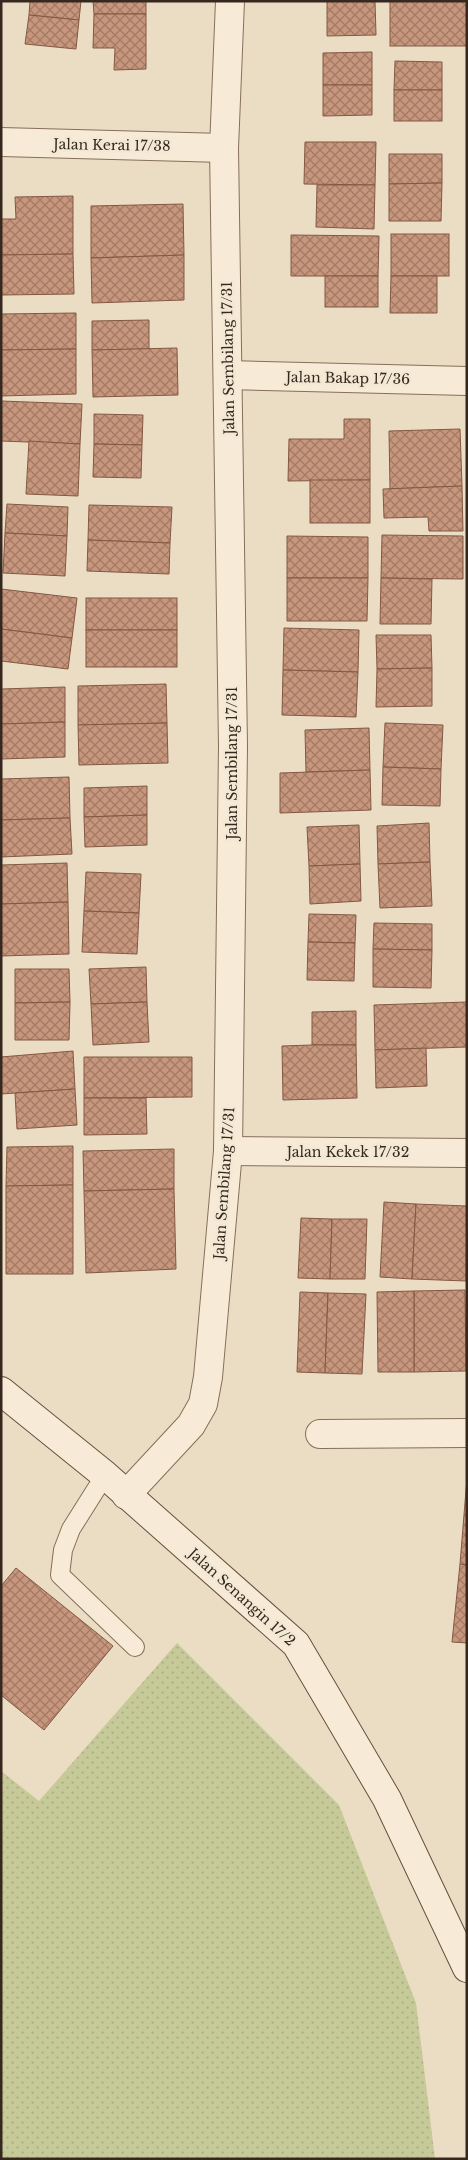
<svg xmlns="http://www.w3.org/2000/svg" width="468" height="2160" viewBox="0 0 468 2160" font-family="'Libre Baskerville',serif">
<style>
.grass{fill:url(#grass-dots)}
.building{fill:url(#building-cross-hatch);stroke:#835843}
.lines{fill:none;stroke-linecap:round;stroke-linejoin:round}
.lane-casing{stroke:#856f5b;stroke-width:20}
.street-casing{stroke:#856f5b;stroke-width:30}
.secondary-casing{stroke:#67503f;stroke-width:30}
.lane{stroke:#f7ebd7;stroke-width:18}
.street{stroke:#f7ebd7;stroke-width:28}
.secondary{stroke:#f7ebd7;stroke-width:28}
.labels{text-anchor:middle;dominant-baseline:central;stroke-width:5;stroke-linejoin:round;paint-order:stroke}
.street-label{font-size:14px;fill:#36281f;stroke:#f3e8d3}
</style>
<defs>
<pattern id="grass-dots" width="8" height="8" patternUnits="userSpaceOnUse" patternTransform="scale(1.25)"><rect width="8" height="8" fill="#c6c998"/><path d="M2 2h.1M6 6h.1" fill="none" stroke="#abad83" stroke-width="1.8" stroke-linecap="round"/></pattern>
<pattern id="building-cross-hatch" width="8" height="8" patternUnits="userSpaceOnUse" patternTransform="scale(1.25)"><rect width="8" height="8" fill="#c7967c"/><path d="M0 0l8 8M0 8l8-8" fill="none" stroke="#a27a65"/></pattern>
</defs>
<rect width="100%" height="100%" fill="#ebddc4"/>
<polygon class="grass" points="177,1643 339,1805 416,2003 435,2159 1,2159 1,1771 39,1801"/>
<g class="building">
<polygon points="30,1 81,1 79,20 29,15"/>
<polygon points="93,1 146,1 146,14 94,14"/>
<polygon points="327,1 375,1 376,35 327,36"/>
<rect x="390" y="1" width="77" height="45"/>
<polygon points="94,14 146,14 146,69 114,70 115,48 93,48"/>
<polygon points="29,15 79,20 76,49 25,44"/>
<polygon points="372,52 372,85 323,85 323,53"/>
<polygon points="395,61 442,62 442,90 394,90"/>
<polygon points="323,85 372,85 372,115 323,116"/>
<rect x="394" y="90" width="48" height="31"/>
<polygon points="305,142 376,142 375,185 304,184"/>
<polygon points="389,154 442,154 442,183 389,184"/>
<polygon points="442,183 441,221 389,221 389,184"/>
<polygon points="317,185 375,185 374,229 316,227"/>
<polygon points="73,196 73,254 1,255 1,219 16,219 15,197"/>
<polygon points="183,204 184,255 91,258 91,206"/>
<rect x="391" y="234" width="58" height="42"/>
<polygon points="291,235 379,236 378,276 291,276"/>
<polygon points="73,254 74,294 1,295 1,255"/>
<polygon points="184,255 184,300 92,303 91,258"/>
<rect x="325" y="276" width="53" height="31"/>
<polygon points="391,276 437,276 437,313 390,313"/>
<polygon points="76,313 76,349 1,350 1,314"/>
<polygon points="149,320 149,349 92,350 92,321"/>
<polygon points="177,348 178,395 93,397 92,350"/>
<polygon points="76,349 76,394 1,396 1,350"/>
<polygon points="1,401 82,404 80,444 1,441"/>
<polygon points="94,414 143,415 142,445 94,444"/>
<polygon points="344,419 370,419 370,480 288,481 289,439 344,439"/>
<polygon points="460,429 462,486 390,489 389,431"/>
<polygon points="29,441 80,444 78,496 26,494"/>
<polygon points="94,444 142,445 141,478 93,477"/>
<rect x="310" y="480" width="60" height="43"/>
<polygon points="462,486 463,531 429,531 428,517 384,518 383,489"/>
<polygon points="7,504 68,507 67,536 5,533"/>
<polygon points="89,505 172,507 170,543 88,540"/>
<polygon points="5,533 67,536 65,576 3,573"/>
<polygon points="382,535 463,536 463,579 381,578"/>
<polygon points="287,536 368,537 368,578 287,578"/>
<polygon points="88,540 170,543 169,574 87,571"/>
<polygon points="287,578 368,578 367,621 287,621"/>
<polygon points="381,578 432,579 431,624 380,624"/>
<polygon points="1,589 77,598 72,638 1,629"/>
<rect x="86" y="598" width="91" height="32"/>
<polygon points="284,628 359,630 358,672 283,670"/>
<polygon points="1,629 72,638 68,669 1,661"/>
<rect x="86" y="630" width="91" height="37"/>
<polygon points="376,635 431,635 432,668 377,669"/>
<polygon points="432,668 432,706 376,707 377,669"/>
<polygon points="283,670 358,672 356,717 282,715"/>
<polygon points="166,684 167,723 78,725 78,686"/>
<polygon points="65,687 65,722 1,724 1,689"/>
<polygon points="65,722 65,757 1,759 1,724"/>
<polygon points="167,723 168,763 79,765 78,725"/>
<polygon points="385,723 443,725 441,769 383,767"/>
<polygon points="369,728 370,770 306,772 305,730"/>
<polygon points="383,767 441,769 440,806 382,805"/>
<polygon points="370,770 371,810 280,813 280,773"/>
<polygon points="69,777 70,818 1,820 1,779"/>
<polygon points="147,786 147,815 84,817 84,788"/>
<polygon points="147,815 147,845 85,847 84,817"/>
<polygon points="70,818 72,854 1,857 1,820"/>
<polygon points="429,823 430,862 378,864 377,826"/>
<polygon points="359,825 360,864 309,866 307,827"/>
<polygon points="430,862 432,906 380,908 378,864"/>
<polygon points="67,863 68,902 1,904 1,865"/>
<polygon points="360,864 361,901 310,904 309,866"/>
<polygon points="86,872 141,874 139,913 84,911"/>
<polygon points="68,902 69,954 1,956 1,904"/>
<polygon points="84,911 139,913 137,954 82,952"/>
<polygon points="309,914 356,915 355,943 308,942"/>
<polygon points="374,923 432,924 432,950 373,949"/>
<polygon points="308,942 355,943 354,981 307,980"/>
<polygon points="373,949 432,950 431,988 373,987"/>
<polygon points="146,967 147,1002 91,1004 89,969"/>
<polygon points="15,969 69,969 70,1002 15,1003"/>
<polygon points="70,1002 69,1040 15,1040 15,1003"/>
<polygon points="147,1002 149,1042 93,1045 91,1004"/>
<polygon points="467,1002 467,1047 375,1050 374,1005"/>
<polygon points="356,1011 356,1045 312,1045 312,1012"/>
<polygon points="312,1045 356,1045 357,1098 283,1100 282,1046"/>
<polygon points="426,1048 427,1086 376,1088 375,1050"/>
<polygon points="73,1051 75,1089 1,1094 1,1057"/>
<polygon points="84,1057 192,1057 192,1097 84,1098"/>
<polygon points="75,1089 77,1125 17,1129 15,1093"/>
<polygon points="84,1098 146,1098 147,1134 84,1135"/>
<polygon points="73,1146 73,1185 6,1186 7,1147"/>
<polygon points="174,1149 174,1189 84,1191 83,1151"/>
<polygon points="73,1185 73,1274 6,1274 6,1186"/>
<polygon points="174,1189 176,1269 86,1273 84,1191"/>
<polygon points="384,1202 416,1204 412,1279 380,1277"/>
<polygon points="416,1204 467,1206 466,1281 412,1279"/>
<polygon points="301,1218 332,1219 330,1279 298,1278"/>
<polygon points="332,1219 367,1219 365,1279 330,1279"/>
<polygon points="465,1290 466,1371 414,1372 414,1291"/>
<polygon points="414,1291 414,1372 378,1372 377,1292"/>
<polygon points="300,1292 328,1293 325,1373 297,1372"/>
<polygon points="328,1293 366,1294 362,1374 325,1373"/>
<polygon points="467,1478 467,1565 460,1564"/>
<polygon points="460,1564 467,1565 467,1643 452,1642"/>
<polygon points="16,1568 113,1646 44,1730 1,1695 1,1586"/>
</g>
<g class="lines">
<g class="lane-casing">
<polyline id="lane" points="105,1475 71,1529 63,1550 60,1575 135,1647"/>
</g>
<g class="street-casing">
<g id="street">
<polyline points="1,142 224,148"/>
<polyline points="228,375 467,381"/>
<polyline points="228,1151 467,1153"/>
<polyline points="320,1434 467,1433"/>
<polyline points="126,1495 191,1425 203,1404 208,1377 228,1151 233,746 224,148 230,1"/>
</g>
</g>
<g class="secondary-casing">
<polyline id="secondary" points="1,1391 105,1475 296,1644 387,1799 467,1968"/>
</g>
<use href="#lane" class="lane"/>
<use href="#street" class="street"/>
<use href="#secondary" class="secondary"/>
</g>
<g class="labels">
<g class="street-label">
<text transform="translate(112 145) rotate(1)">Jalan Kerai 17/38</text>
<text transform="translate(228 358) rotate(-91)">Jalan Sembilang 17/31</text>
<text transform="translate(348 378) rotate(1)">Jalan Bakap 17/36</text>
<text transform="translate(232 763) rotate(-90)">Jalan Sembilang 17/31</text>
<text x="348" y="1152">Jalan Kekek 17/32</text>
<text transform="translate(224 1183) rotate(-86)">Jalan Sembilang 17/31</text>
<text transform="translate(242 1597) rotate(42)">Jalan Senangin 17/2</text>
</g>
</g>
<rect width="468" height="2160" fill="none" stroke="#36281f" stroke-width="5"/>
</svg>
